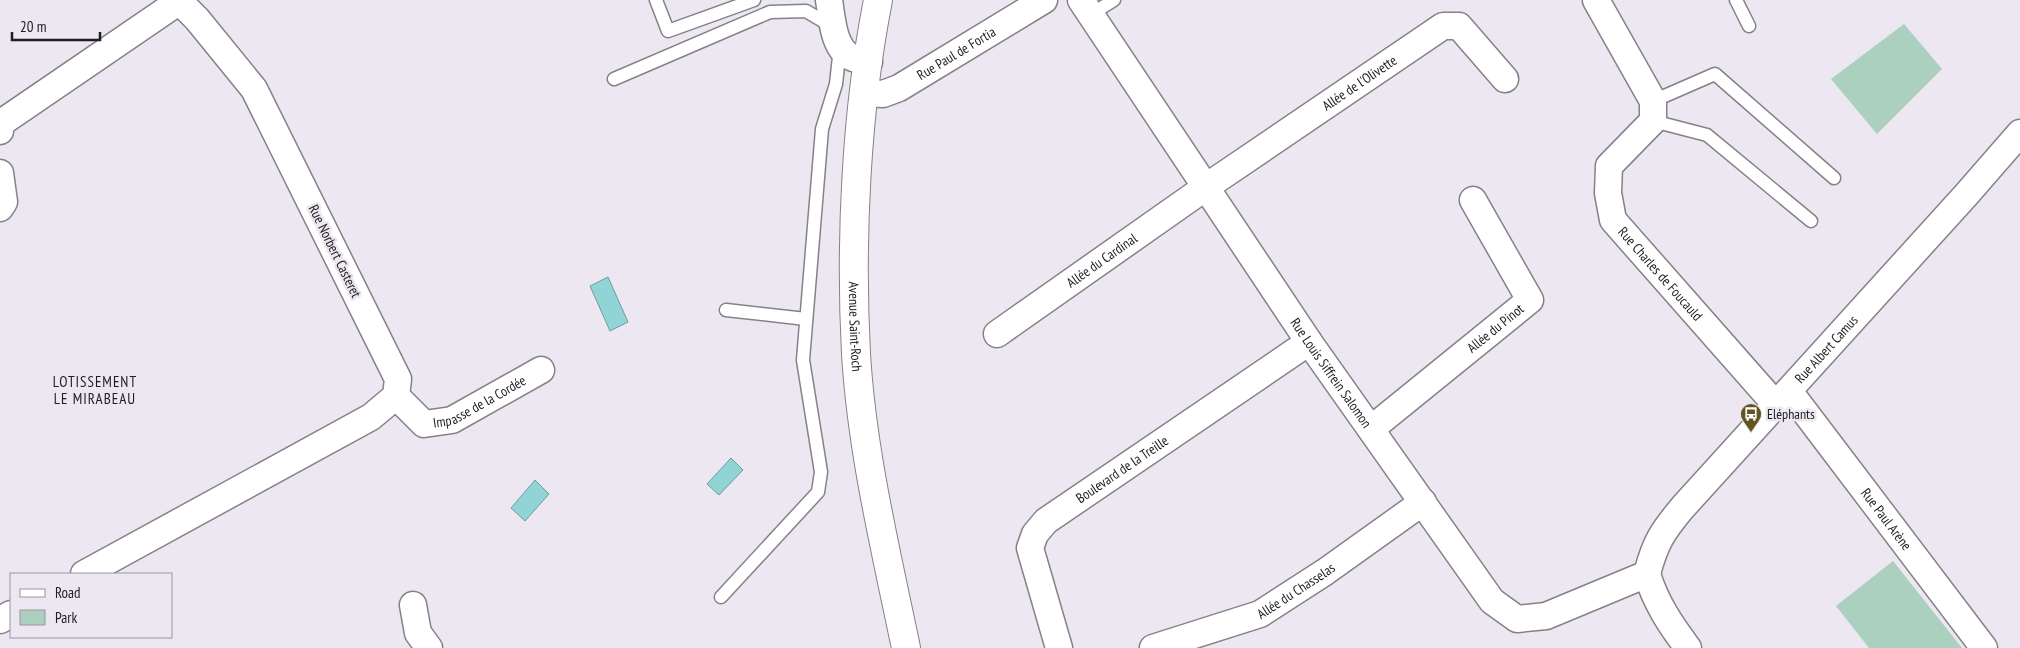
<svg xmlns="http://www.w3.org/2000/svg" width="2020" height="648" viewBox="0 0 2020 648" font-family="'PT Sans Narrow',sans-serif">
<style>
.green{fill:#acd0bf}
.water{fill:#91d4d5;stroke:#6e9d9f}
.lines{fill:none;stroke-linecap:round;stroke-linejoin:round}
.service-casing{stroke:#858189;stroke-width:15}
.minor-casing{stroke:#858189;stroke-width:29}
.secondary-casing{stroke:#858189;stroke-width:30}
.service{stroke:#fff;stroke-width:12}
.minor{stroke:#fff;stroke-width:26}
.secondary{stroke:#fff;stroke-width:28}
.labels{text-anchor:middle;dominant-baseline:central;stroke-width:5;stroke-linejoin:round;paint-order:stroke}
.street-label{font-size:14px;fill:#1e1d20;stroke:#ece7f0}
.poi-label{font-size:14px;fill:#1e1d20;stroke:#ece7f0;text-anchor:start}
.neighbourhood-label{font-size:15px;letter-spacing:1px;fill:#1e1d20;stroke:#ece7f0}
</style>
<rect width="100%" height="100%" fill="#ece7f0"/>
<g class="green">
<polygon points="1904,24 1942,69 1877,134 1831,79"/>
<polygon points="1893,561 1962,648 1869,648 1836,606"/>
</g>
<g class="water">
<polygon points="608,277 628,322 610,331 590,286"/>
<polygon points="731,458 743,470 719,495 707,484"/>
<polygon points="535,480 549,494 525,521 511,508"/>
</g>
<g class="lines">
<g class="service-casing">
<g id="service">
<polyline points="656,0 668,31 754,0"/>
<polyline points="1736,0 1749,26"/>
<polyline points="1090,15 1114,0"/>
<polyline points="614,79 770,12 806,11 833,27"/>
<polyline points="1653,101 1715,74 1834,178"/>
<polyline points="1653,121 1707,135 1811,221"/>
<polyline points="726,310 806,319"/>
<polyline points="721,597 818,492 821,472 803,360 822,129 836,84 840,48"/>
</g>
</g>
<g class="minor-casing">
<g id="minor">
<path d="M829,0C832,18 833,50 853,58C858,60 864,61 869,62"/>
<path id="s1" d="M1081,0L1309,342L1492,601L1517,619L1546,616L1647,574"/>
<path id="s2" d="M1596,0L1653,101V121L1609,166L1608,193L1613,220L1776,405"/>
<path id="s3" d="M866,93L883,94L899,88L1044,0"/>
<polyline points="0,131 1,123 181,0"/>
<polyline points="0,173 4,202 0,208"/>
<path id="s4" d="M997,334L1206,187L1443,26H1459L1505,79"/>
<path id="s5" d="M1789,391L1984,648"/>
<path id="s6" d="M396,396L424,424L452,420L541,370"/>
<path id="s7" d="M1371,429L1530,300L1473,200"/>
<polyline points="84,574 371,417 396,396 398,379 254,89 197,19 179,1"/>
<path id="s8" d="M1647,574C1655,543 1662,532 1683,507L1966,195L2020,133"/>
<path d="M1647,574C1656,603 1670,624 1688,648"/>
<polyline points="413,605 418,633 429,648"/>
<polyline points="0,620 11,614"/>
<path id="s9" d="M1059,648L1030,548L1035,534L1046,521L1309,342"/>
<path id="s10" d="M1153,648L1260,614L1325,572L1423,502"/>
</g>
</g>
<g class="secondary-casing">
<g id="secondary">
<path id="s11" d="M878,0C856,112 850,240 856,354C862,453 886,551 906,648"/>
</g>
</g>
<use href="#service" class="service"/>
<use href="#minor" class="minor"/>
<use href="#secondary" class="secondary"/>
</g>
<defs>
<g id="bus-pin" transform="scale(1.125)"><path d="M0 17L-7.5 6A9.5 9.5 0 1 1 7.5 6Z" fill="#635522" stroke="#ece7f0"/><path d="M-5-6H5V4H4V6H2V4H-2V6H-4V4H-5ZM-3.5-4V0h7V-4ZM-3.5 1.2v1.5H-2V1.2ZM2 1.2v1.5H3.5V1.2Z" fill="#fff"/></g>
</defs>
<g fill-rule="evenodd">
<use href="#bus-pin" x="1751" y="414"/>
</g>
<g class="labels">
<g class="street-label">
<text stroke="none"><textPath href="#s3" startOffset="101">Rue Paul de Fortia</textPath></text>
<text stroke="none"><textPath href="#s4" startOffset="441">Allée de l'Olivette</textPath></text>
<text transform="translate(335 251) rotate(64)">Rue Norbert Casteret</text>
<text stroke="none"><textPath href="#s4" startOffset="128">Allée du Cardinal</textPath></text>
<text stroke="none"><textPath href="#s2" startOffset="325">Rue Charles de Foucauld</textPath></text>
<text stroke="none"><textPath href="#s11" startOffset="328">Avenue Saint-Roch</textPath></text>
<text stroke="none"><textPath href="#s7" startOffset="160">Allée du Pinot</textPath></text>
<text stroke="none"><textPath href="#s8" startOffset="290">Rue Albert Camus</textPath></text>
<text stroke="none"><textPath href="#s1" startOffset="449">Rue Louis Siffrein Salomon</textPath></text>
<text stroke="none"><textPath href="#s6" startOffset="100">Impasse de la Cordée</textPath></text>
<text stroke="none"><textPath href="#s9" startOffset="228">Boulevard de la Treille</textPath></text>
<text stroke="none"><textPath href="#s5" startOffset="161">Rue Paul Arène</textPath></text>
<text stroke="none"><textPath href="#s10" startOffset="155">Allée du Chasselas</textPath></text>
</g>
<g class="poi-label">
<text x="1767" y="414">Eléphants</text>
</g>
<g class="neighbourhood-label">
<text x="95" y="381">LOTISSEMENT<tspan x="95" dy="17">LE MIRABEAU</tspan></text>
</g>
</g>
<rect x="10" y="573" width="162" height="65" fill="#ece7f0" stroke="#9a969d"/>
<rect x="20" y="589" width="25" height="8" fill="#ffffff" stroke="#9a969d"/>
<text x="55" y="598" font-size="15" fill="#1e1d20">Road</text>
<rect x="20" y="610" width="25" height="15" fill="#acd0bf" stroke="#9a969d"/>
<text x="55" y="623" font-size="15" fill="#1e1d20">Park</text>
<path d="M12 32v8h88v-8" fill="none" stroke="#1e1d20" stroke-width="2.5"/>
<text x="20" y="32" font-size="15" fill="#1e1d20" stroke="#ece7f0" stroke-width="4" paint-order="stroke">20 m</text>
</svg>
